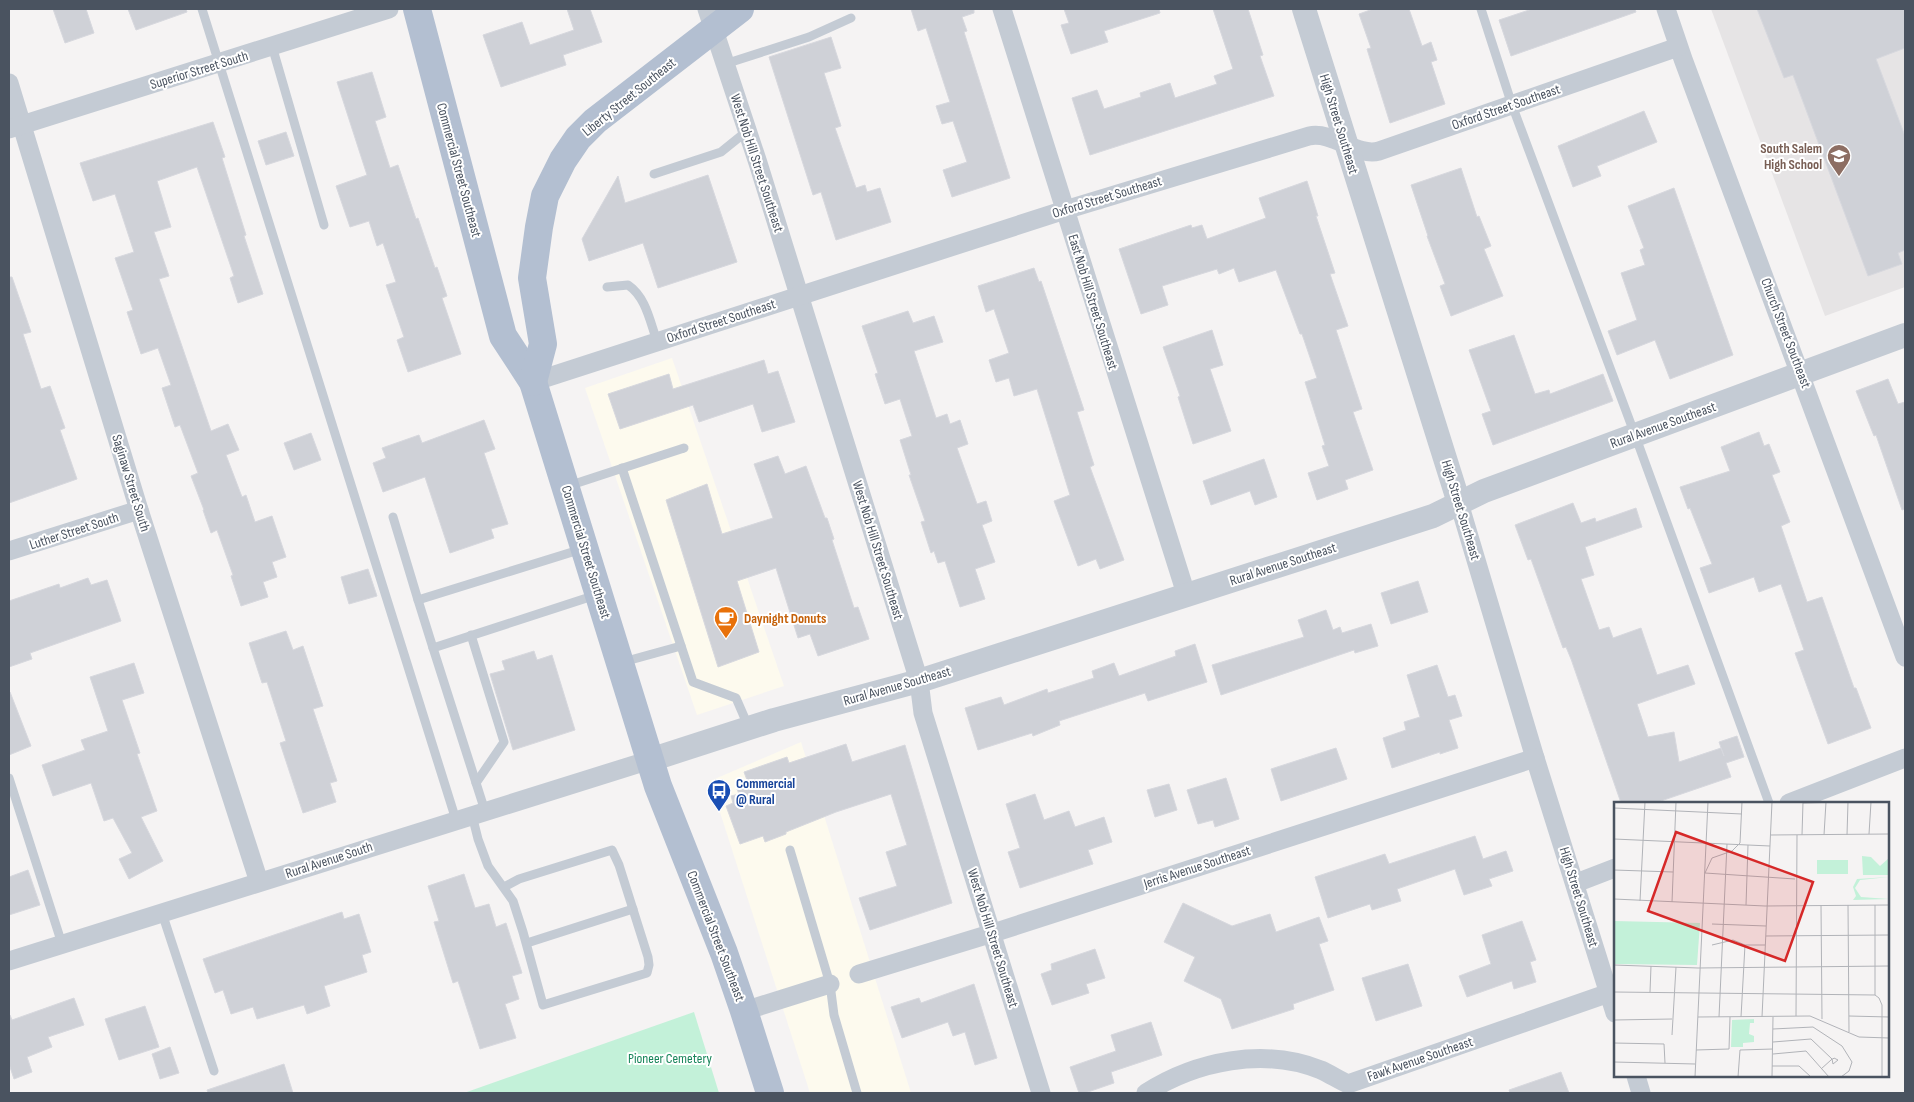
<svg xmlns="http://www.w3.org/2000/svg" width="1914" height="1102" viewBox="0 0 1914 1102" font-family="'Sofia Sans Condensed',sans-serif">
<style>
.commercial{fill:#fdfaee}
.education{fill:#e6e4e5}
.green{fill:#c3f1d9}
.building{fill:#cfd1d7;stroke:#d7d8de}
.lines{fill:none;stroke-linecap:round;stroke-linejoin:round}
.service{stroke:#c4cbd4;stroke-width:9}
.minor{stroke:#c4cbd4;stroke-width:19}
.tertiary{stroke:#c4cbd4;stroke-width:24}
.primary{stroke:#b3bfd1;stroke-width:28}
.labels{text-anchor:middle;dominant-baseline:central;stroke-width:4;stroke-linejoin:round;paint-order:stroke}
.street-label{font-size:14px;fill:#4a5360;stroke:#fff}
.education-label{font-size:14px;font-weight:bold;fill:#785e54;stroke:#fff;text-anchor:end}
.food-label{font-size:14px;font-weight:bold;fill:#c56008;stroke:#fff;text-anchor:start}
.transit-label{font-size:14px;font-weight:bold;fill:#164399;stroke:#fff;text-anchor:start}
.park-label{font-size:14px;fill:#17855a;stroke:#fff}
.inset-road{fill:none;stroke:#b1b3b8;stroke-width:1}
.view{fill:#d62828;fill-opacity:0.15;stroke:#d62828;stroke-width:2.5}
.inset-edge{fill:none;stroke:#4a5360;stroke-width:2.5}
</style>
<rect width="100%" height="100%" fill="#f5f3f3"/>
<g class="commercial">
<polygon points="672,358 784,686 697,715 585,388"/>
<polygon points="801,742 911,1093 810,1093 710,781"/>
</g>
<polygon class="education" points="1711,9 1905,9 1905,287 1825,316"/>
<polygon class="green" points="694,1012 719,1093 464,1093"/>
<g class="building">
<polygon points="53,9 86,9 94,33 65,43"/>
<polygon points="128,9 186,9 187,12 136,30"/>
<polygon points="567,9 590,9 602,42 563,55 566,65 501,87 483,35 522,22 530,45 574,30"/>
<polygon points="911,9 974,9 974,13 962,17 967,31 964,32 1010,178 952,197 943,170 967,162 953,121 942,124 936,106 950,102 926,28 918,31"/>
<polygon points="1064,9 1159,9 1160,13 1104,31 1108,42 1071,54 1061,25 1069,23"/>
<polygon points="1213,9 1248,9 1263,55 1260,56 1274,96 1090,155 1072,98 1097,90 1104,109 1141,97 1140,93 1170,83 1175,98 1217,84 1214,76 1233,69"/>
<polygon points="1373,9 1409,9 1422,46 1431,42 1437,60 1431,62 1445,104 1390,123 1367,49 1371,48 1359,14"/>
<polygon points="1532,9 1635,9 1636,12 1511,56 1499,20"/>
<polygon points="1757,9 1905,9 1905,48 1876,59 1905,136 1905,250 1898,253 1902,264 1868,276 1793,75 1784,78"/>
<polygon points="831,37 841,68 824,73 841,126 835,128 856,188 865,185 867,192 880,188 891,222 836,240 821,192 813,195 769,57"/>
<polygon points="372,72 386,117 375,121 390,168 398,165 416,219 418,218 435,268 437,267 447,296 442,298 461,354 408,372 397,340 404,337 386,285 396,282 383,243 377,246 369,221 350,227 336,186 367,175 337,82"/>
<polygon points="1644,111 1657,142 1597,166 1601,176 1573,187 1558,146"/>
<polygon points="213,122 225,157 222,158 246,235 244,236 263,294 238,303 230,278 234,276 197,167 157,181 171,227 154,232 169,276 159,279 211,431 228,424 239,450 226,455 242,497 246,495 255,522 272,516 286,557 272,562 277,577 263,582 268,597 241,606 231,576 233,575 217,530 211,533 203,510 204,510 191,476 198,473 180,425 175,427 162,388 171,385 158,348 141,354 127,312 133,310 115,258 134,252 115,194 93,201 80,163"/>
<polygon points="286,132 294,156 266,165 258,141"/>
<polygon points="1461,168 1477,217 1479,216 1491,246 1484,249 1503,296 1451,316 1440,286 1445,284 1427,236 1428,236 1411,185"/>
<polygon points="708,175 737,262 658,288 643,243 589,261 582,239 618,176 625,203"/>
<polygon points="1307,181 1318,216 1316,216 1335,273 1330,274 1348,326 1336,330 1362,409 1353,412 1373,470 1345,480 1348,489 1317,500 1308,473 1329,466 1322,446 1325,445 1305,382 1317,378 1302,334 1300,334 1276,270 1239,282 1234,268 1219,274 1217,269 1162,286 1168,305 1141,314 1119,249 1191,225 1192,228 1202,225 1207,239 1266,218 1259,198"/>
<polygon points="1674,188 1733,355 1670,379 1655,340 1617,355 1608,331 1637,320 1621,273 1645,265 1640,250 1644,248 1628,206"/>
<polygon points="1034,268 1039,282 1041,281 1084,410 1077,412 1094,465 1090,467 1124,560 1100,569 1096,559 1078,566 1054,501 1070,495 1037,389 1014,396 1009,378 996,382 989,360 1009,353 994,309 986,312 978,286"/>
<polygon points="9,277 12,277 31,332 23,334 41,389 50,386 65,428 60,430 77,479 9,503"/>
<polygon points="908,311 913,323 934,316 943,342 914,351 936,418 947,414 950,424 960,420 968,444 957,448 977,504 986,501 992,521 982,525 995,562 975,569 985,599 960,607 945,561 938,563 934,551 931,553 921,522 925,521 909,475 911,475 900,440 912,436 900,399 885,404 875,374 878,373 862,326"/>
<polygon points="1212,330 1223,365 1210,369 1231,431 1193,444 1178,397 1180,396 1163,347"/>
<polygon points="1514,335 1535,394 1549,390 1550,394 1603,374 1613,401 1493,445 1482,414 1491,411 1469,350"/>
<polygon points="764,360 768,374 778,371 795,422 762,432 753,404 699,422 693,405 620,429 608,394 669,374 673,389"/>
<polygon points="1888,379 1898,404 1905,402 1905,509 1902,510 1876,435 1874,436 1856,391"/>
<polygon points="484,420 495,449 484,453 508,524 491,529 494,538 450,553 425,477 383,492 373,463 386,458 382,448 419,435 422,443"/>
<polygon points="1759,432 1764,446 1769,444 1780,472 1772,475 1790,522 1781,526 1807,602 1822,597 1854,688 1856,688 1871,728 1828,744 1795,653 1804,650 1781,584 1759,592 1754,577 1709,593 1700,568 1712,564 1690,508 1688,509 1680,487 1730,471 1721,447"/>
<polygon points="311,433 321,460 294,470 284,443"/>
<polygon points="778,456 785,474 806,466 825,518 827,518 834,539 832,540 854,608 858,607 869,639 818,656 810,634 798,638 776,568 737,581 759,652 718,667 666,500 707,484 722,534 773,518 754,464"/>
<polygon points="1264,459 1277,497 1255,505 1250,491 1211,505 1203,481"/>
<polygon points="1573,503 1581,523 1595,518 1596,522 1636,508 1642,527 1585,547 1594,575 1581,579 1599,630 1609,627 1613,638 1641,628 1657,675 1688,665 1695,684 1637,704 1648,737 1674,732 1679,762 1721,748 1724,756 1719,742 1737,736 1744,757 1726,763 1731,777 1655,803 1621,803 1571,659 1566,647 1563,648 1531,559 1528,560 1515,525"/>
<polygon points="368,569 377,596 349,604 341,577"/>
<polygon points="88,578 91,585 107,580 121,621 30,653 32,659 9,667 9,601 59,584 60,588"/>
<polygon points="1418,581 1428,612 1391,624 1381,593"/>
<polygon points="1326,610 1333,630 1340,627 1342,633 1371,624 1378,646 1355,653 1354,650 1221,695 1212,665 1304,637 1298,620"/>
<polygon points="286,631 293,650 303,646 323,706 313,709 337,781 330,783 336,802 303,813 280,743 286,741 267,682 262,683 249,643"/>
<polygon points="1195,644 1207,682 1148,701 1145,693 1059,721 1060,725 1033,736 1032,733 978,750 965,708 1001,697 1004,705 1047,689 1048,693 1094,678 1092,671 1114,663 1119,676 1176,656 1175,651"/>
<polygon points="534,651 537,660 552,655 575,730 513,750 490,674 505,670 502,661"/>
<polygon points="134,663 144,693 122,700 140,753 137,754 157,811 141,817 163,861 129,879 119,859 132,853 113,818 104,821 91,783 53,796 42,765 85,750 81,740 108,731 90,677"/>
<polygon points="1437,665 1448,697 1455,695 1462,716 1449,720 1458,748 1440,754 1440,752 1392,768 1383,738 1406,730 1404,722 1420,717 1407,675"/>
<polygon points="10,692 31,746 9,755 9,693"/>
<polygon points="846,744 852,762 905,745 952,903 870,930 859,898 897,886 886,852 907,845 891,794 836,812 786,832 786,834 765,842 763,836 740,844 726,806 733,803 731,796 739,794 737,789 744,786 742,782 747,780 744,772 787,757 789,763"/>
<polygon points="1336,748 1347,779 1281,801 1271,769"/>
<polygon points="1226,778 1239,819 1215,827 1213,820 1198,824 1187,790"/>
<polygon points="1169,784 1177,810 1155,817 1147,790"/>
<polygon points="1035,794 1044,820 1069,811 1075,827 1104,817 1112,842 1088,850 1093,864 1020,888 1008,852 1020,848 1006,804"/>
<polygon points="1475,836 1483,859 1506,851 1513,871 1489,879 1492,886 1464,895 1455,869 1397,889 1401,901 1372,910 1370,904 1328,918 1315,877 1385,854 1389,864"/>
<polygon points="28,870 40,905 9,915 9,877"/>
<polygon points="464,874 475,908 489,904 496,927 506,923 522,973 512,976 519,999 505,1004 516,1038 480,1049 458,981 453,983 434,922 439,921 428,886"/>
<polygon points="1183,903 1232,926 1270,914 1276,932 1319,917 1328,941 1319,944 1334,990 1293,1004 1294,1009 1232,1029 1221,999 1184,981 1195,957 1164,942"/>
<polygon points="342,912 344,919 359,914 371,952 362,955 367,972 324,986 330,1006 307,1014 304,1005 257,1019 253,1007 231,1014 223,990 215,993 203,959"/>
<polygon points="1522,921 1536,960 1530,962 1536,982 1514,989 1512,981 1467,997 1459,976 1491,964 1482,935"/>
<polygon points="1095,949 1105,978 1086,984 1089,993 1052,1005 1041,974 1052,970 1051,964"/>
<polygon points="1408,964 1422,1006 1376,1021 1362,978"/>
<polygon points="974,984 997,1058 975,1065 965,1032 953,1036 948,1022 902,1038 891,1007 919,998 921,1003"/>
<polygon points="74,998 84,1025 48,1037 52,1047 27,1057 32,1072 14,1079 9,1064 9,1015 10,1015 12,1020"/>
<polygon points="145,1006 159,1047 119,1060 105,1019"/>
<polygon points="1151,1022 1162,1055 1111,1072 1114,1083 1085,1093 1079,1093 1070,1067 1116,1051 1111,1035"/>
<polygon points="170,1047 179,1073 160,1079 152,1054"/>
<polygon points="284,1064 293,1093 208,1093 207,1090"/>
<polygon points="1561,1072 1569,1093 1510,1093 1509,1090"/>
</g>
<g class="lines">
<g class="service">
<polyline points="202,9 456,820"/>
<polyline points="1481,9 1512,105 1635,435 1769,803"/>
<polyline points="272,46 324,225"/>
<polyline points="725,64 809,37 851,18"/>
<polyline points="654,174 721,152 747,131"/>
<path d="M607,287L628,285C646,297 650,322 657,341"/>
<polyline points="622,468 693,682 736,698 749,728"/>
<polyline points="568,486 684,448"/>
<polyline points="393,517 418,600 582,549"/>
<polyline points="418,600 433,648"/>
<polyline points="471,635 504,742 476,783"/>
<polyline points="623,662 681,646"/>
<polyline points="9,778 62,944"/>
<polyline points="485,811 433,648 596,595"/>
<polyline points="472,815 478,839 488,866 513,901 523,932 543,1005 647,973 649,965 648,957 619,865 612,850 519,879 504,887"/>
<polyline points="790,850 830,984 834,1015 857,1093"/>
<polyline points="162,913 214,1071"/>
<polyline points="527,943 633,909"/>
</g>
<g class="minor">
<polyline points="707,9 758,163 919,681 923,713 1041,1093"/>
<polyline points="1002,9 1186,594"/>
<polyline points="1666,9 1683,59 1905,657"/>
<polyline points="9,83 139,510 259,882"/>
<polyline points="9,129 389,9"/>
<path d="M533,382L1065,210L1309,136C1334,131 1356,157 1379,151L1678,47"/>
<polyline points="1459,503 1535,758 1615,1013"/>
<polyline points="9,551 139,510"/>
<polyline points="1789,803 1905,758"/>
<polyline points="1576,883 1615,868"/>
<polyline points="9,961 650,760"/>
<polyline points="859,974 993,933 1535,758"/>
<polyline points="744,1011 830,984"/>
<polyline points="1636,1076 1641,1093"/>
<path d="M1146,1093C1196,1061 1264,1047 1321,1070C1330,1074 1339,1080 1348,1084L1609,993"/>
</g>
<g class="tertiary">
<polyline points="1304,9 1459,503"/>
<polyline points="650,760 774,720 919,681 1433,516 1484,491 1905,335"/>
</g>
<g class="primary">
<polyline points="417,9 503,336 533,382 658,786 724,953 744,1011 770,1093"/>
<polyline points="533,382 543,344 532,278 539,227 545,196 563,160 578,138 595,121 740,9"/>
</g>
</g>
<defs>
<g id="school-pin" transform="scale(1.25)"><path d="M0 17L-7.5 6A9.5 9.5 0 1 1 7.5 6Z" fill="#8d6e63" stroke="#fff"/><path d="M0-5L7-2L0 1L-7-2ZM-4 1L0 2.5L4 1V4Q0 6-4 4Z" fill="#fff"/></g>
<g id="cafe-pin" transform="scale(1.25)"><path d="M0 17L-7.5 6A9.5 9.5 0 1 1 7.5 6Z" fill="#e8710a" stroke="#fff"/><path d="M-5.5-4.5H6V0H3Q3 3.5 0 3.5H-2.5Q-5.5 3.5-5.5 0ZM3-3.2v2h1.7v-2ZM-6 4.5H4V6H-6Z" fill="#fff"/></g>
<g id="bus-pin" transform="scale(1.25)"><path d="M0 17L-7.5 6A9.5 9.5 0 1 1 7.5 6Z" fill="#1a4fb4" stroke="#fff"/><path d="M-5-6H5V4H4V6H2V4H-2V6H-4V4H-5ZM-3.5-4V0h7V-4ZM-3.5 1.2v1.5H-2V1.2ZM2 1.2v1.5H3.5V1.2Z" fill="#fff"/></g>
</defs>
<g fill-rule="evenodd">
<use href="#school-pin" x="1839" y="156"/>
<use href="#cafe-pin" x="726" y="618"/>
<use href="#bus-pin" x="719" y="791"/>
</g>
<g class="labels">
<g class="street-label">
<text transform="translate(199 70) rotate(-17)">Superior Street South</text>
<text transform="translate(629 97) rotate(-39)">Liberty Street Southeast</text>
<text transform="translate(1506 107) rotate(-19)">Oxford Street Southeast</text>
<text transform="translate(1339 124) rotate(73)">High Street Southeast</text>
<text transform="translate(757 163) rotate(72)">West Nob Hill Street Southeast</text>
<text transform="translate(459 170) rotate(75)">Commercial Street Southeast</text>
<text transform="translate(1107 197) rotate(-17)">Oxford Street Southeast</text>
<text transform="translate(1093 302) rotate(73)">East Nob Hill Street Southeast</text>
<text transform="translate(721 321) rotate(-18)">Oxford Street Southeast</text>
<text transform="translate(1786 333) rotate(69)">Church Street Southeast</text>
<text transform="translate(1663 425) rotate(-20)">Rural Avenue Southeast</text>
<text transform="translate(131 483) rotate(73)">Saginaw Street South</text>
<text transform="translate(1461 510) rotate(73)">High Street Southeast</text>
<text transform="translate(74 531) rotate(-18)">Luther Street South</text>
<text transform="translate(878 550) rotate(73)">West Nob Hill Street Southeast</text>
<text transform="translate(586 552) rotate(73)">Commercial Street Southeast</text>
<text transform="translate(1283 564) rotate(-18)">Rural Avenue Southeast</text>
<text transform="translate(897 686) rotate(-16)">Rural Avenue Southeast</text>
<text transform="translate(329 860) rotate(-18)">Rural Avenue South</text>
<text transform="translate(1197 867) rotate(-18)">Jerris Avenue Southeast</text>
<text transform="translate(1579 897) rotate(73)">High Street Southeast</text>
<text transform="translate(716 936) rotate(69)">Commercial Street Southeast</text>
<text transform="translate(993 938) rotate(73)">West Nob Hill Street Southeast</text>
<text transform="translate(1420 1059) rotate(-19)">Fawk Avenue Southeast</text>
</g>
<g class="education-label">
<text x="1822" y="148">South Salem<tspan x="1822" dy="16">High School</tspan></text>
</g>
<g class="food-label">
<text x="744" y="618">Daynight Donuts</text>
</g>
<g class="transit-label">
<text x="736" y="783">Commercial<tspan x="736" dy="16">@ Rural</tspan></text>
</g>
<g class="park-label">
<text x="670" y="1058">Pioneer Cemetery</text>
</g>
</g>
<g transform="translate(1614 802)">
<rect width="275" height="275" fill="#f5f3f3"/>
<path d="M248,54L257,55L266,64L275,56V73H249ZM203,58H234V72H203ZM275,75L246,78L241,86L247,95L275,97L239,98L242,94L239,85L243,77ZM0,119L86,121L83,163L0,162ZM140,217V221H136L135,232L140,234V240L129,241V245H117L118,218Z" fill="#c3f1d9"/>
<path class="inset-road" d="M189,1L226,0M0,6L128,12M255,32L257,0M157,33L275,32M188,33L189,0M210,33L212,0M233,33L234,0M0,37L156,44M0,68L59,70M91,71L181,77M91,71L98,56L118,49L126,41L128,0M0,97L151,104L275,103M26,99L31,0M58,100L62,0M132,103L134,43M207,103L208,217M234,103L235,230M261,103V193M98,122L152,124M152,134L275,133M98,143L119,138L131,143H151M0,163L84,166L275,164M0,190L261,193L265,196M36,190L37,164M265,196L268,203V275M182,214L183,33M235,214L275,215M84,215L196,214L245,235L275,236M105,215L113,42M127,215L131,143M148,215L158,0M0,218L58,217M159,227L199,225L228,244L238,260L235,269L227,275M58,233L62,165M159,240L197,237L218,257L219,262L224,258L220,256L219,257H218L217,258L207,267M0,241L50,242L51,261M82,248L115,247L116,215M159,252L192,249L215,275M0,260L81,262M158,264H185L197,275M81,275L94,0M124,275L126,248L159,247M158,275L159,215"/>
<path class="view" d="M62,30L199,80L171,159L34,109Z"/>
<rect width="275" height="275" class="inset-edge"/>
</g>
<rect width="1914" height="1102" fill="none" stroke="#4a5360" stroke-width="20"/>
</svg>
